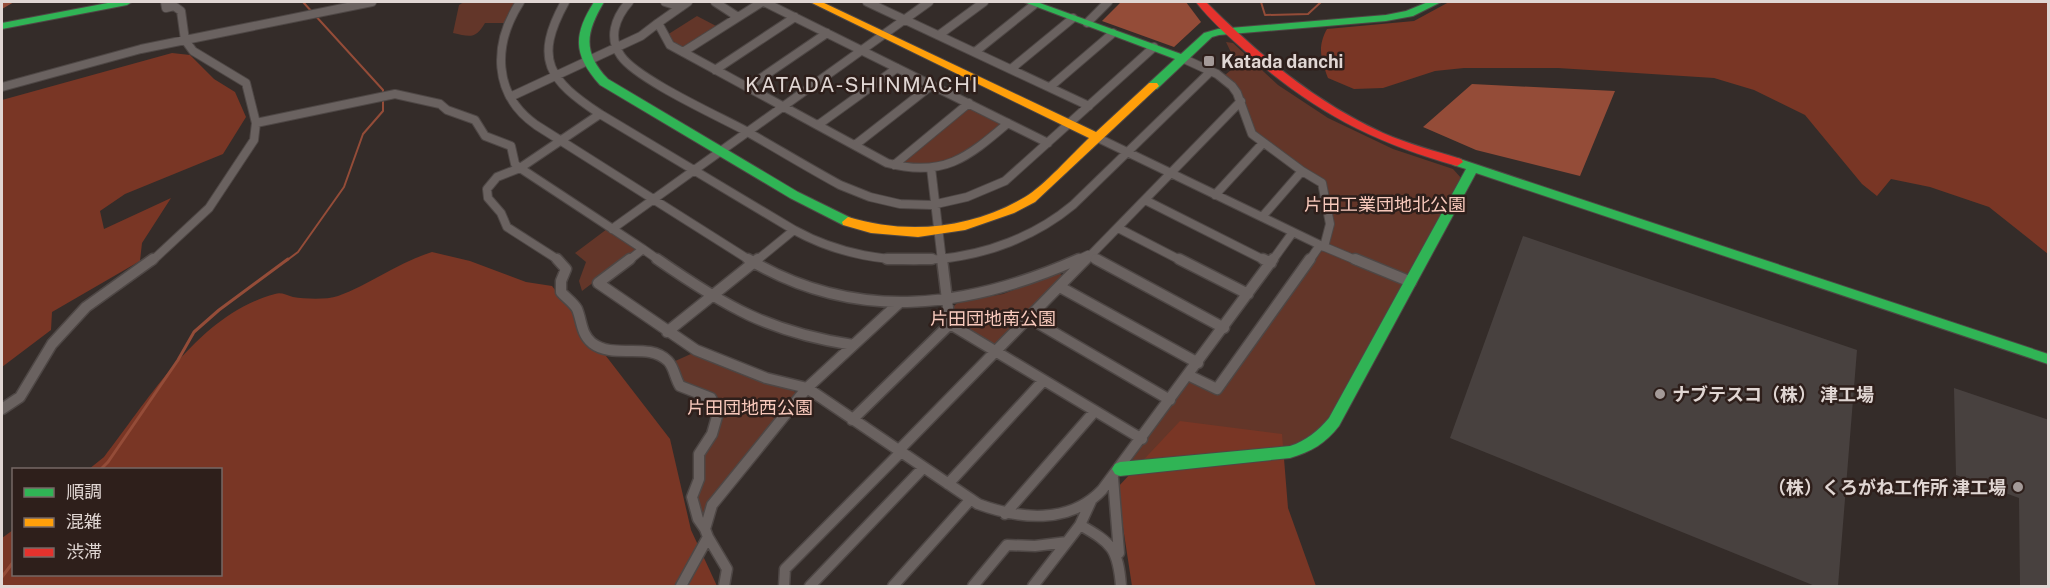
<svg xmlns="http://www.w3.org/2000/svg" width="2050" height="588" viewBox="0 0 2050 588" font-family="'Public Sans','Noto Sans JP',sans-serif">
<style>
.green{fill:#633629}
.forest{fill:#793625}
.water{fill:#944c38}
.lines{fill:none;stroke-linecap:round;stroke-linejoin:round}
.stream-far1{stroke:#944c38;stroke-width:2}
.stream{stroke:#944c38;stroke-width:3}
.river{fill:#944c38;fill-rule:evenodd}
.building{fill:#48413f}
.street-far1-casing{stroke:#4e4745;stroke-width:10}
.street-casing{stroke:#4e4745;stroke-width:13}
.fast-casing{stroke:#4e4745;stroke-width:2}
.slow-casing{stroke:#4e4745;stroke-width:2}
.jam-casing{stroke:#4e4745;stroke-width:2}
.street-far1{stroke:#6a6260;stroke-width:8}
.street{stroke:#6a6260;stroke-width:10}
.fast{fill:#30b455;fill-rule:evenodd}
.slow{fill:#ff9f0a;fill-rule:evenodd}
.jam{fill:#e5322d;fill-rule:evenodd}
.poi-dot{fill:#a49a98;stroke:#2e1f1b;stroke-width:2}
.labels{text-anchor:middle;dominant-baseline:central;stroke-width:5;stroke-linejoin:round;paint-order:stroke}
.poi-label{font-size:18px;font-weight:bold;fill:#e0d6d3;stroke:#2e1f1b;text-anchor:start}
.park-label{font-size:18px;fill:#f8c9bc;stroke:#2e1f1b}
.quarter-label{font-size:21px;letter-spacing:1.5px;fill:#e0d6d3;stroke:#2e1f1b}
</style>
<rect width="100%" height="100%" fill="#342c29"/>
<path class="green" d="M464,2H517L504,23H485C476,39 470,37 453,33L459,5Z
M697,16L718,27L686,47C677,48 671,43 667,35Z
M1226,42L1233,43L1278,85L1328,118L1393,149L1453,169L1462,179L1327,422L1313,436L1292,446L1129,464L1187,383L1195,382L1217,393L1318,251L1323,250C1339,229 1330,207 1325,183L1260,137C1242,117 1250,93 1225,75L1237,65Z
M973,108L999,121L1001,125C965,155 954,164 907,165L904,161L967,109Z
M607,229L636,250L582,291L579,281L586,262L575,253Z
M1058,273L1064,276L999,343L991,344L955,322L953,307L958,302L1003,294Z
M693,353C724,368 758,384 793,389L796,394L706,505L709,509L706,520L702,519C689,481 706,446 722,412L681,383L673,362Z"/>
<path class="forest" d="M1449,2H2048V254L1989,207L1930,187L1891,179L1877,196L1862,184L1805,115L1754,90L1714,78L1558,68H1464L1435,71L1383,88L1354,89L1328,78C1321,59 1317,47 1327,29L1414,21Z
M172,53L190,55L214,79L235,92L246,117L223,154L125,194L100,211L104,229L171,198L142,243L140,261L52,312L51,330L2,367V100Z
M432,252L470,261L526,282L552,286L670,439L691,530L717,586H2V538L13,530L14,574H220V470L89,469L104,457C151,397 198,315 275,294C281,292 286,295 293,297C305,299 326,300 338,296C371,284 399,262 432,252Z
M1180,421L1282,434L1288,508L1316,586H1132L1117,488Z"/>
<path class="water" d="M1121,2H1186L1201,22L1174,47L1102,21Z
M1472,84L1615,91L1580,176L1476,150L1423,127Z"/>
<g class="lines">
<path class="stream-far1" d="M1261,2L1265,15L1308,14L1321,2
M286,261L298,252L344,187L363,134L383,111V90L303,2"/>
<path class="stream" d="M100,470L108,462L178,360L194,332L219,310L288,259
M2,577L14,561"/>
<path class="river" d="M2,2H14L2,9Z"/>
</g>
<path class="building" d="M1523,236L1857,350L1838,586H1815L1450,438Z
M1954,388L2049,420V586H2020L2019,498L1956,475Z"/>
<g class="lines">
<defs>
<path id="street-far1" d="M520,2C493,44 492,94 536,125L751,261
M565,2C533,60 549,80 600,114
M629,2C615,18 608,38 621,56C637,79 716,115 744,130C776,148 807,167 840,185L870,197L900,204L932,205L967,197L1005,181L1154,47
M665,2L681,7
M688,2L658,23L670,45L887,163C943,178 967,158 1008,123
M715,2L738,17
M764,2L1048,143
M867,2L1089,106
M1087,23L1108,2
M939,35L984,2
M683,52L762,2
M975,52L1035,4
M1182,58L1217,74L1232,86L1237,93L1252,134L1302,171L1262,217
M1011,69L1073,18
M715,70L795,17
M2,87L141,49L372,2
M748,87L827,33
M1050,87L1113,33
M510,97L641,36L658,23
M256,123L395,94L440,104L447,110L475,120L485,136L511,146L515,164L520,168L643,249L628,261
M818,125L897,68
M1098,138L1293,232L1272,261
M855,145L932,85
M894,165L969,103
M931,168L942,261
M1302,171L1322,183L1330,224L1324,247
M1215,195L1263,143
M1145,200L1266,261
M1118,228L1182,261
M612,229L929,2
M1293,232L1320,245L1309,261
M1320,245L1358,261
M643,249L660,261
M1088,255L1098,261
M152,261L209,208L254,140L256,123L246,83L193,51L185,40L181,11L174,6L166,8L165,2
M560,261L507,227L501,213L488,198L487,189L497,177L520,168L600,114L794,230
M756,261L794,230C881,278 997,268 1073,205L1211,71
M1075,261L1088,255
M1085,261L1241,101"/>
<path id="street" d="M557,259L566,269L561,281V292C566,298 573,302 577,309C582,321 581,334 592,343C614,360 648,341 668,361C674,367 675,378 680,386L711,398L718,413L712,434L699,454V479L692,497L698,519L705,529
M630,259L598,283L696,350L766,378L807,388L978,504C1019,519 1069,525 1102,490L1273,259
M657,259C726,307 769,332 853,345
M748,259C857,324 968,308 1079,259
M887,259H932
M942,259L950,324L1142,439
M1096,259L1224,328
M1179,259L1248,294
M1263,259L1271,263
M1355,259L1411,282
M1060,287L1198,363
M1029,318L1170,400
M667,332L758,259
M1188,375L1217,389L1310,259
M2,409L20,397L52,344L86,307L153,259
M852,420L950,324
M898,451L1086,259
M1113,478L1119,553
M948,484L1043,381
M1005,514L1094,412
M1080,525C1112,543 1118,549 1121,586
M708,537L727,569L724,586
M681,586L708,537L705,529L712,505L807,388L899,303
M784,586L785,569L900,453
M810,586L923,468
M893,586L971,499
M973,586L1007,545L1035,546L1067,542L1080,525L1091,501
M1033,586L1067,542"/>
<path id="fast" d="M113,2H132L127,5L2,29V23Z
M594,2H604C586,32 582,52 608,79L798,192L853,219L854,222L853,225H843L790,198L600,85C573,55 573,35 594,2Z
M1024,2H1037L1181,54L1204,33L1218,29L1386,15L1406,11L1428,2H1441L1413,16L1386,21L1219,35L1212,37L1157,89H1149V83L1175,59Z
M1457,158L2048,354V364L1476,173L1339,426C1326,443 1311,452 1290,458L1120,476L1115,474L1112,469L1115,464L1120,462L1290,446C1306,441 1318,431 1329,418L1466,169L1453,165L1451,162L1453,159Z"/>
<path id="slow" d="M810,2H822L1096,132L1149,83H1157L1159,86L1035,202L1014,213L965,230L918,237L871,233L843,225L842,222L848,217C907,235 971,229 1025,197C1044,186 1072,154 1089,138Z"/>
<path id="jam" d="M1196,2H1206C1258,54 1315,102 1383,133C1408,144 1435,151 1461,159L1463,162L1457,166C1372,142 1311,110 1245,51C1228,36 1210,20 1196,2Z"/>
</defs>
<use href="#street-far1" class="street-far1-casing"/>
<use href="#street" class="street-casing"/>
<use href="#fast" class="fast-casing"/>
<use href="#slow" class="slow-casing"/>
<use href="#jam" class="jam-casing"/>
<use href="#street-far1" class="street-far1"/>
<use href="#street" class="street"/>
<use href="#fast" class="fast"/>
<use href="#slow" class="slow"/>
<use href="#jam" class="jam"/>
</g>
<g class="poi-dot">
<rect x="1203" y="55" width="12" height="12" rx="3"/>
<circle cx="1660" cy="394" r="6"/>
<circle cx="2018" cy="487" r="6"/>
</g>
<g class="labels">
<g class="poi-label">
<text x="1221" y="61">Katada danchi</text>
<text x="1672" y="394">ナブテスコ（株） 津工場</text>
<text x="2006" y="487" text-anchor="end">（株）くろがね工作所 津工場</text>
</g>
<g class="park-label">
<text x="1385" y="204">片田工業団地北公園</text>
<text x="993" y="318">片田団地南公園</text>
<text x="750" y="407">片田団地西公園</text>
</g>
<g class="quarter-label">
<text x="862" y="84">KATADA-SHINMACHI</text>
</g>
</g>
<rect width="2050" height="588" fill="none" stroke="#e0d6d3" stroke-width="6"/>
<rect x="12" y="468" width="210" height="108" fill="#2e1f1b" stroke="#756865" stroke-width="1.5"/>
<rect x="24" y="488" width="30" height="9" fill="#30b455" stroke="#756865" stroke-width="1.5"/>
<text x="66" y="498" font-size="18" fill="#e0d6d3">順調</text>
<rect x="24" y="518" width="30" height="9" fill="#ff9f0a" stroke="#756865" stroke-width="1.5"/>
<text x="66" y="528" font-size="18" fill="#e0d6d3">混雑</text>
<rect x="24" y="548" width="30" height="9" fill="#e5322d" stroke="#756865" stroke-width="1.5"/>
<text x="66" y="558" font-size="18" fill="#e0d6d3">渋滞</text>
</svg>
